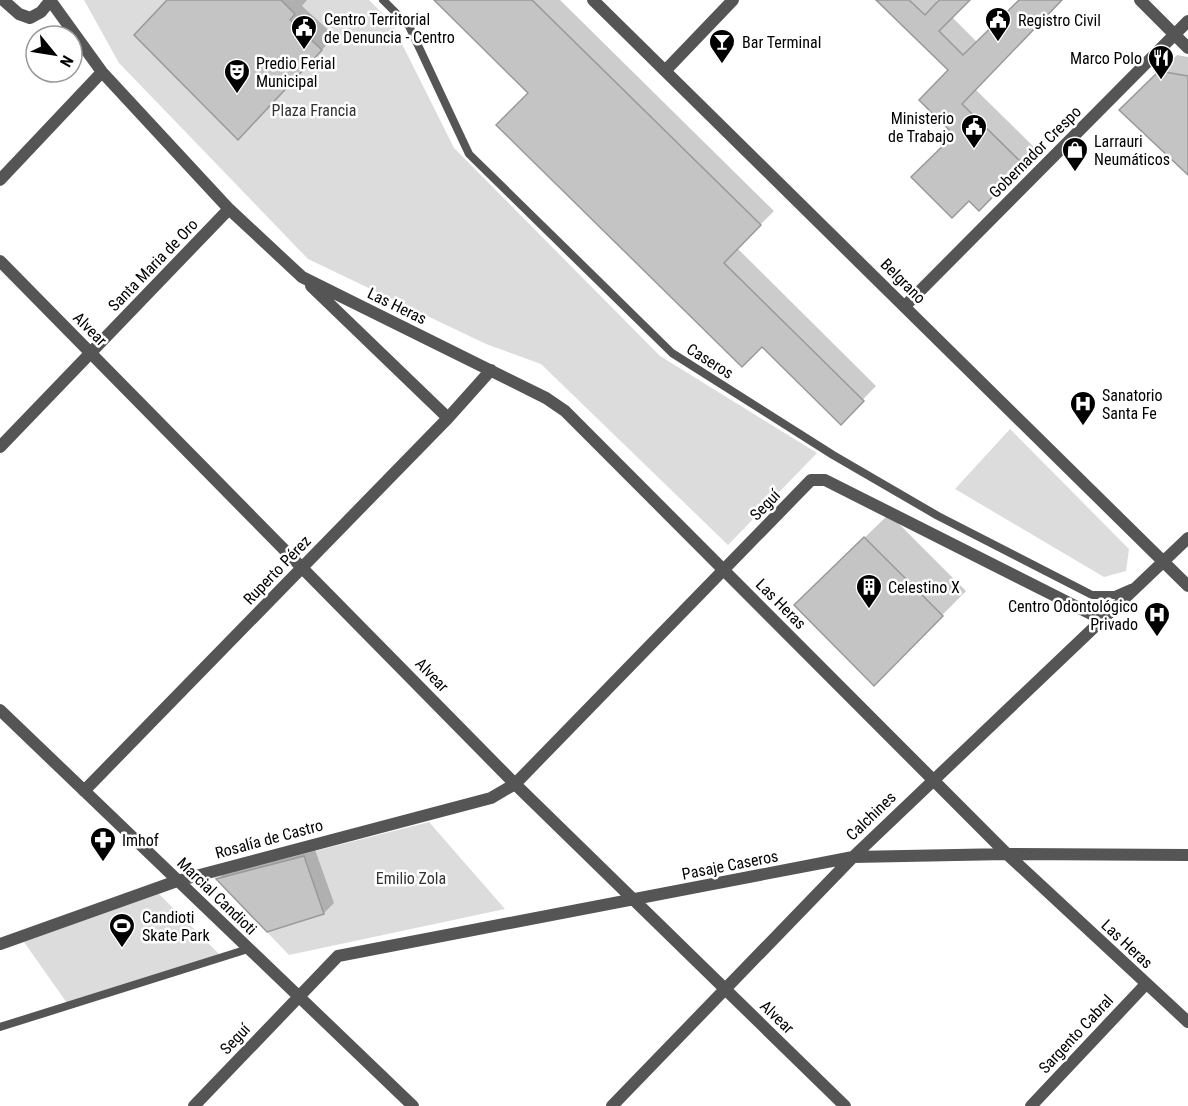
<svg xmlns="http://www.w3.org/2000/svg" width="1188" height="1106" viewBox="0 0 1188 1106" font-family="'Roboto Condensed',sans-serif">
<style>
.green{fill:#dcdcdc}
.shadow{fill:#0003}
.building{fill:#c4c4c4;stroke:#999;stroke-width:1.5}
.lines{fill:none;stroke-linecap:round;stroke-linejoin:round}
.service{stroke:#555;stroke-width:8}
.minor{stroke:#555;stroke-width:12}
.labels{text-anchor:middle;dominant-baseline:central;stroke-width:5;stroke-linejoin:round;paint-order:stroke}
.poi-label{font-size:16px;fill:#000;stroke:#fff;text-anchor:start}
.park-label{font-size:16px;fill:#333;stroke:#fff}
.street-label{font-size:16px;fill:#000;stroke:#fff}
</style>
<rect width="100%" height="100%" fill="#fff"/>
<path class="green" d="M84,0H369L391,22L454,148L660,356L817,453L728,545L541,364L486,344L308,259L119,63Z
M1010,429L1129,549L1126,571L1104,577L955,489Z
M429,822L505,909L289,955L214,877Z
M159,894L221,956L67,1003L24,942Z"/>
<path class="shadow" d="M169,0H307L302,6L335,36L251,125Z
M436,0H560L774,211L737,248L876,386L841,422L762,345L530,93Z
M878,0H936L939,2L941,0H968L951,16L978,43L1021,0H1061L975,89L1037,150L979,209L956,135L950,70Z
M1177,55L1188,57V173L1121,110Z
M889,514L966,591L874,684L820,581Z
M314,847L334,903L324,913L268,930L218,879L228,869Z"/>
<path class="building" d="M167,0H281L295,14L290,20L322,50L238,140L134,35Z
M434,0H532L761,225L724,263L864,401L841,425L762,347L742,367L496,125L528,93Z
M876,0H909L925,15L939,0H970L939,31L963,55L1019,0H1062L962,104L1024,165L979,211L969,201L952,218L911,177L954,135L919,100L948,70Z
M1159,71L1188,76V175L1119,110Z
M864,537L943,616L874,686L794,605Z
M304,856L324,914L267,932L216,879Z"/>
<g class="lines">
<path class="service" d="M383,0L409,26L469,154L672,353L833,455L938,516L1092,595H1115L1131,588
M0,1027L248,949"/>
<path class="minor" d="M3,0L19,14L30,18L41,12L50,1
M50,0L102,72L229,209L302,277L546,398L565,411L1007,854L1188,1022
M593,0L1188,586
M1140,0L1188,48
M665,71L733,0
M0,180L102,72
M0,261L515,784L845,1106
M311,286L448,418
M905,306L1188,21
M0,447L229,209
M0,710L413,1106
M84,791L448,418L491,370
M0,944L177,881L491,798L515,784L811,480H825L1103,620
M194,1106L338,956L853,857L1007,854L1188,855
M612,1106L853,857L1188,538
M1031,1106L1146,984"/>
</g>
<defs>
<symbol id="civic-pin" viewBox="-11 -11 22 30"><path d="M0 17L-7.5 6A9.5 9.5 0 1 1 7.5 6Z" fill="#000" stroke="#fff"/><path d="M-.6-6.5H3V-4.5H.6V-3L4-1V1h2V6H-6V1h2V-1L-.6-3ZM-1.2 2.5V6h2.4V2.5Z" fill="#fff"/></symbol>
<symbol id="bar-pin" viewBox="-11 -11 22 30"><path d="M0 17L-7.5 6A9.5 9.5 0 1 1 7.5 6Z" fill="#000" stroke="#fff"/><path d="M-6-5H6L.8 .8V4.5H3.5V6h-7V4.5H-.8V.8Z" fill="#fff"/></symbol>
<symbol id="restaurant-pin" viewBox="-11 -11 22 30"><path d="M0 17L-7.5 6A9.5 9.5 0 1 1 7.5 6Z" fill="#000" stroke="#fff"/><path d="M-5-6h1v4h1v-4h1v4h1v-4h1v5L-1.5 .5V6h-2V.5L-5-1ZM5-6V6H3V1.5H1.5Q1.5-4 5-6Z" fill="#fff"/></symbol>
<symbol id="theatre-pin" viewBox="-11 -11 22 30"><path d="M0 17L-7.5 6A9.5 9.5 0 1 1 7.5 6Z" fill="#000" stroke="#fff"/><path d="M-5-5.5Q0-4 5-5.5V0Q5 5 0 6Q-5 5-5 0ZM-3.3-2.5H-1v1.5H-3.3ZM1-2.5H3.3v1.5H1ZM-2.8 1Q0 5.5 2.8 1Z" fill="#fff"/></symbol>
<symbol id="shop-pin" viewBox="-11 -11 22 30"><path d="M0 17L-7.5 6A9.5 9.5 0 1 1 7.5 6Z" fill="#000" stroke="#fff"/><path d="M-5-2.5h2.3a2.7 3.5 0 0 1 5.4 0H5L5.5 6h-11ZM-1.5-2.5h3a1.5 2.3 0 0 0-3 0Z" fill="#fff"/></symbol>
<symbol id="hospital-pin" viewBox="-11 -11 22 30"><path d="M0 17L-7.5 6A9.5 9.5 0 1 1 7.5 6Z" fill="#000" stroke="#fff"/><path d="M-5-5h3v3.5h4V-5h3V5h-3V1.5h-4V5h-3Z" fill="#fff"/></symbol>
<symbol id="building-pin" viewBox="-11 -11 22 30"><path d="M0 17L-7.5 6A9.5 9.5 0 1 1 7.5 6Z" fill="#000" stroke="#fff"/><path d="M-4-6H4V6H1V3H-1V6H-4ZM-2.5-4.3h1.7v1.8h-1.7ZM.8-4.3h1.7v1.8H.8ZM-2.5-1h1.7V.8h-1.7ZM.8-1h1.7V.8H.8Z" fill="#fff"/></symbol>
<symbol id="pharmacy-pin" viewBox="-11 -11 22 30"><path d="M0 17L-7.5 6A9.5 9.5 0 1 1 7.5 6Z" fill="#000" stroke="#fff"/><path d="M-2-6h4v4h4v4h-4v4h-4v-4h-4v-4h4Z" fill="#fff"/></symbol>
<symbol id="stadium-pin" viewBox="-11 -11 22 30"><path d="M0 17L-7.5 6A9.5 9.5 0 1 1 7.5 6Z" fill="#000" stroke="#fff"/><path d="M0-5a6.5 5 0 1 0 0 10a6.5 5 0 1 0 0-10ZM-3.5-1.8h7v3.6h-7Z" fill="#fff"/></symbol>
</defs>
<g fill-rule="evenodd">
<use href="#civic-pin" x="983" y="5" width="30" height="40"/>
<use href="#civic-pin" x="289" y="13" width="30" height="40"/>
<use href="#bar-pin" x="707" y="27" width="30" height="40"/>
<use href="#restaurant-pin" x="1146" y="43" width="30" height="40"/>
<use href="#theatre-pin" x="222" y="57" width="30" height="40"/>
<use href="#civic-pin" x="959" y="112" width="30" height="40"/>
<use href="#shop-pin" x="1060" y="135" width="30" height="40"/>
<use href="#hospital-pin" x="1068" y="389" width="30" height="40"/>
<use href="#building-pin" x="854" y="572" width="30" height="40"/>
<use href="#hospital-pin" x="1142" y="600" width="30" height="40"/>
<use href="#pharmacy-pin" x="88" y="825" width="30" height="40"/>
<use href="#stadium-pin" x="107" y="911" width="30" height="40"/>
</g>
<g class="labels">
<g class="poi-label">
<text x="324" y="19">Centro Territorial<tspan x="324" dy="18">de Denuncia - Centro</tspan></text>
<text x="1018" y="20">Registro Civil</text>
<text x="742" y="42">Bar Terminal</text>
<text x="1142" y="58" text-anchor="end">Marco Polo</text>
<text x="256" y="63">Predio Ferial<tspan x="256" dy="18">Municipal</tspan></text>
<text x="954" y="118" text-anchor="end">Ministerio<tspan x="954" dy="18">de Trabajo</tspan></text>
<text x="1094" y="141">Larrauri<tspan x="1094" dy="18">Neumáticos</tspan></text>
<text x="1102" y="395">Sanatorio<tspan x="1102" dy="18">Santa Fe</tspan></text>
<text x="888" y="587">Celestino X</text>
<text x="1138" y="606" text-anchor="end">Centro Odontológico<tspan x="1138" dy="18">Privado</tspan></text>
<text x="122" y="840">Imhof</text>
<text x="142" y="917">Candioti<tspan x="142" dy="18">Skate Park</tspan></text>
</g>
<g class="park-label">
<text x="314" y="110">Plaza Francia</text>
<text x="411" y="878">Emilio Zola</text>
</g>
<g class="street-label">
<text transform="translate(1035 152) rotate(-45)">Gobernador Crespo</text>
<text transform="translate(153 265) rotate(-46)">Santa Maria de Oro</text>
<text transform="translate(903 281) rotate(45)">Belgrano</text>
<text transform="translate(397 306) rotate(26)">Las Heras</text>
<text transform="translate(90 329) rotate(45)">Alvear</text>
<text transform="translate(710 361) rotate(32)">Caseros</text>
<text transform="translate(765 505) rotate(-46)">Seguí</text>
<text transform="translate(277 570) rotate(-46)">Ruperto Pérez</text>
<text transform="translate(781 604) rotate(45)">Las Heras</text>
<text transform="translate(432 675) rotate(46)">Alvear</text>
<text transform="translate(871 816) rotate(-44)">Calchines</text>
<text transform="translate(269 839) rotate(-15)">Rosalía de Castro</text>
<text transform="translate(730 865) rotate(-11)">Pasaje Caseros</text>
<text transform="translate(217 896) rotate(44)">Marcial Candioti</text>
<text transform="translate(1127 944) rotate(43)">Las Heras</text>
<text transform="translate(777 1017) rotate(44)">Alvear</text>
<text transform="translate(1076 1034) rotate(-47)">Sargento Cabral</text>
<text transform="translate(235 1039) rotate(-47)">Seguí</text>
</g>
</g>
<g transform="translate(54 54) rotate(120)"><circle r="28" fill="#ffffff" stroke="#999999" stroke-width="1.5"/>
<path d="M0-4.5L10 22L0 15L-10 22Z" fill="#000000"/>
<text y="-9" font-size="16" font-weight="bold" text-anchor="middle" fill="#000000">N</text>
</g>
</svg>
